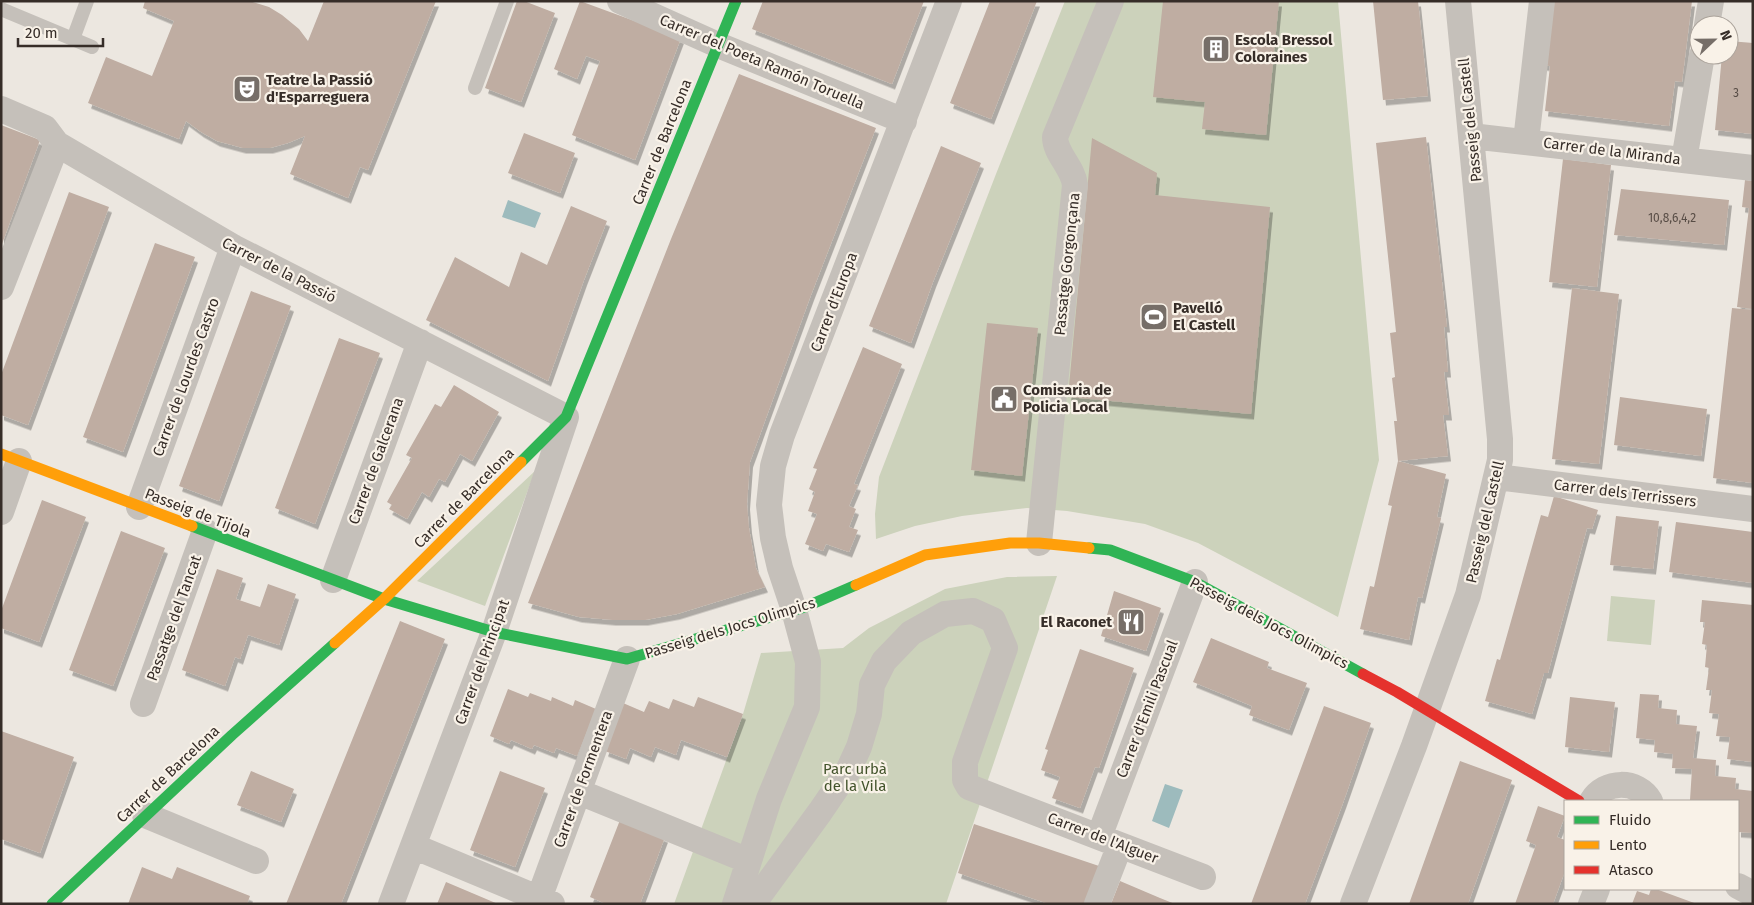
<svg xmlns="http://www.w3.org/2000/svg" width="1754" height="905" viewBox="0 0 1754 905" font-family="'Fira Sans',sans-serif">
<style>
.green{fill:#ccd2bb}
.water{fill:#9dbbbd}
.building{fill:#bfada2;filter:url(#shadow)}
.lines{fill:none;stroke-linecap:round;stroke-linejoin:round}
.lane{stroke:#c5c0ba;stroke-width:14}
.street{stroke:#c5c0ba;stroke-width:26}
.fast{stroke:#30b455;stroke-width:11}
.slow{stroke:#ff9f0a;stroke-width:11}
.jam{stroke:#e5322d;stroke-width:11}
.labels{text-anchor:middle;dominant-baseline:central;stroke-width:4.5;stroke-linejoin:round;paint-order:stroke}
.number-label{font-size:12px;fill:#584d46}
.poi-label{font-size:15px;font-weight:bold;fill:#362d28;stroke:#f9f2e8;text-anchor:start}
.street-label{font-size:15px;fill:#362d28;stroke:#f9f2e8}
.park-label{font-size:15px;fill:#43542c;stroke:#f9f2e8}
</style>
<defs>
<filter id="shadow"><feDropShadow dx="3" dy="5.5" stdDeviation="0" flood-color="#0004"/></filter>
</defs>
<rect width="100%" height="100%" fill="#ece7e0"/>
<path class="green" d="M1065,1H1338L1379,460L1338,617L1198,543L1145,524L1067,511L1027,508L962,516L915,526L876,539L875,514L879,477L996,174Z
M535,471L485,606L417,581Z
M1057,576L946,904H674L743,714L761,653L843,648L869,628L945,589L1007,577Z
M1611,596L1655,600L1651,645L1607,641Z"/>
<path class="water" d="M508,200L541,213L535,228L502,217Z
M1165,784L1183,790L1169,828L1152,821Z"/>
<path class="building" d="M145,1H249L256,3L269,7L282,15L299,29L308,41L324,1H436L368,170L360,167L348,198L290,174L305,136L288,143L270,148H243L217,141L201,132L186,121L179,139L88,103L106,57L152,76L174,21L143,8Z
M517,1H524L555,13L521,102L485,88Z
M580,1L681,38L635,160L572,135L600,61L586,56L577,79L554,69Z
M763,1H924L892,84L752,29Z
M990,1H1037L991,119L950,103Z
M1163,1H1279L1266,135L1202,129L1205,102L1153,97Z
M1373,1H1418L1428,96L1383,100Z
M1550,1H1692L1682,82L1675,81L1669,126L1545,111L1550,66L1543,65Z
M1729,41L1753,43V134L1715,130L1722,55H1729Z
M739,74L876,128L811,295L750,462L747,504L749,528L756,568L765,587L677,614L645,620H613L579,617L528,603L671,239Z
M1,125L40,140L2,244H1Z
M524,133L575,153L560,193L508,173Z
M1426,137L1447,327H1444L1448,372H1444L1449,415H1443L1448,456L1398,461L1446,474L1437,517L1441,518L1422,598L1418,597L1409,640L1360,629L1370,586L1374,587L1392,506L1388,505L1398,461L1394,421H1397L1392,378L1395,377L1390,333L1396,332L1376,143Z
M1092,138L1157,173L1155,195L1270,207L1251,414L1068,397Z
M941,146L981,163L933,282L911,343L869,326Z
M1563,159L1611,165L1597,287L1549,282Z
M1745,180L1753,181V309L1737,307L1749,208L1742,207Z
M1621,189L1729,200L1724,245L1614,235Z
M69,192L109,207L28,425L1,415V375Z
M571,206L607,221L584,280L548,381L426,320L455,257L509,287L521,252L547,265Z
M155,243L195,257L123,452L83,437Z
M1572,288L1619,294L1599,464L1552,459Z
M251,291L291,306L219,501L179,486Z
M1732,308L1753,310V483L1713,478Z
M987,323L1038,328L1022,476L971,470Z
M339,338L380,353L315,524L275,508Z
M863,347L902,364L854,484L858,485L849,506L856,509L849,527L858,530L849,552L826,544L823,551L805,544L817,514L808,511L815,492L809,489L817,469L813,468Z
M454,385L499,412L472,461L460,454L445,482L439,479L429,497L422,492L407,519L389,509L392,505L387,502L412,458L406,455L435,404L441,407Z
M1620,397L1707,409L1701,456L1614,445Z
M1554,496L1598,510L1592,529L1587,528L1548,673H1544L1532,714L1485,701L1497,659L1500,660L1541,515L1548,517Z
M42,500L86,517L39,642L1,628V611Z
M1616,516L1659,521L1653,569L1610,565Z
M1676,522L1753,532V583L1669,572Z
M121,531L165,548L113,686L69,670Z
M217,569L243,578L236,599L260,607L268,584L296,594L279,645L248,635L240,659L235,657L225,686L182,670Z
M1114,591L1161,608L1146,651L1101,636Z
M1702,600L1753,605V762L1727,759L1730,737L1716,736L1719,714L1709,713L1712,690H1706L1709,668L1705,667L1707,645L1702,644L1705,622H1700Z
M400,621L445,639L341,904H286Z
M1211,638L1269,662L1267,668L1307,683L1289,730L1249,715L1252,706L1193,682Z
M1080,649L1134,668L1099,768L1095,767L1080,808L1052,798L1060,777L1041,770L1048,750L1045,749Z
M508,689L528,697L530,693L551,701L552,697L573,706L575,700L596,709L577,756L556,748L554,753L534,745L532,749L511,740L509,744L490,736Z
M1640,694L1659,695L1658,708L1677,710L1676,724L1697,726L1693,758L1716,760L1715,776L1736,778L1735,789L1753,791V833L1738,832V801L1690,800L1692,769L1672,768L1673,754L1654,752L1655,740L1636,738Z
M698,697L743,714L727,757L681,740L676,755L655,747L651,757L630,748L626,759L605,751L623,703L644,712L649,701L669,709L673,699L694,707Z
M1570,697L1615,702L1609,752L1565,747Z
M1324,706L1371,723L1343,803L1305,904H1251Z
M1,731L74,757L40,853L1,839Z
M1460,761L1512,780L1468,904H1409Z
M251,771L294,789L281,822L237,805Z
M500,771L545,788L515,867L470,850Z
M1538,806L1565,816L1557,837L1565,840V871L1553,904H1515L1536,845L1526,841Z
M620,820L665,837L640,904H606L590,897Z
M974,824L1099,866L1087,904H1049L958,873Z
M142,867L172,879L177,867L250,896L247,904H128Z
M1120,881L1160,898L1175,904H1111Z
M446,882L498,904H437Z
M1651,889H1656L1697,904H1632L1637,891L1649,895Z"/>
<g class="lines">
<path class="lane" d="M1,9L92,47
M73,39L87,1
M475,88L507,1"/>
<path class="street" d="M620,1L718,45L904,121
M1707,25L1711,1
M1,109L45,128L57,144L233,247L566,417L494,632L391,904
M1471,136L1753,168
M1526,141L1542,1
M1684,160L1702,55
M1,287L57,144
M1497,477L1753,509
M139,507L233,247
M1,512L19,461
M1039,543L1075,185C1073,167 1055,154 1055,137L1111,1
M333,580L420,342
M143,704L205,531
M579,792L749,861
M1592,801C1605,780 1637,779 1650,801
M145,815L256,861
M1099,837L1195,582
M413,846L552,904
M1738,886L1753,894
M537,904L627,659
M735,904L769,799L807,707L808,662L794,610L780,568L773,538L769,505L773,466L782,435L949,1
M753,904L820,812L848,771L859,747L869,714L872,685L884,661L911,633L945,614L973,611L993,620L1005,648L965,762V780L969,787L1203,877
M1097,904L1120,845
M1353,904L1414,746L1468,595L1500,460V439L1458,1
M1591,904L1597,889"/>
<path class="fast" d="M521,462L566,417L736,1
M192,526L384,599L494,632L627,659L805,607L856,585
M1089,548L1110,550L1195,582L1363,674
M52,904L232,735L335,643"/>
<path class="slow" d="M1,454L192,526
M856,585L925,555L1010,543H1039L1089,548
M335,643L384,599L521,462"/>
<path class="jam" d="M1363,674L1397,692L1579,801"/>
</g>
<defs>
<symbol id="building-square" viewBox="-11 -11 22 22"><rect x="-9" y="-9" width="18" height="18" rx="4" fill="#766e68" stroke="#f9f2e8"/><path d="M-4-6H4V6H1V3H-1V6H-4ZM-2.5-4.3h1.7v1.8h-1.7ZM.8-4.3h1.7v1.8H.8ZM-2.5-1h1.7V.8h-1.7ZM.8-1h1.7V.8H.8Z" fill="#fff"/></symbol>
<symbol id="theatre-square" viewBox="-11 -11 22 22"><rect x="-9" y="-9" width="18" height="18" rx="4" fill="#766e68" stroke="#f9f2e8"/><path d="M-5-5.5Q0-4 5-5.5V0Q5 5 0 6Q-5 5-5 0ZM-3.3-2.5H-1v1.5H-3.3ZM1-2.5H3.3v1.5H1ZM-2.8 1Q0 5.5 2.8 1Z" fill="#fff"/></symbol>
<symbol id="stadium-square" viewBox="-11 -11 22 22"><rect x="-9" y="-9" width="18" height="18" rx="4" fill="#766e68" stroke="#f9f2e8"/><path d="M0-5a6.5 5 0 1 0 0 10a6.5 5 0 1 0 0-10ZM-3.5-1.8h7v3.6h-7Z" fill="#fff"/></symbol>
<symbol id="civic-square" viewBox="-11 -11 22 22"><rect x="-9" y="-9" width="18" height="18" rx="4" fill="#766e68" stroke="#f9f2e8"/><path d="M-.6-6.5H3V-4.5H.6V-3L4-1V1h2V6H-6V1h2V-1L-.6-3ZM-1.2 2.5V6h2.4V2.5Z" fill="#fff"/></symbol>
<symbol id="restaurant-square" viewBox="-11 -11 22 22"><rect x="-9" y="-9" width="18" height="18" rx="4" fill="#766e68" stroke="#f9f2e8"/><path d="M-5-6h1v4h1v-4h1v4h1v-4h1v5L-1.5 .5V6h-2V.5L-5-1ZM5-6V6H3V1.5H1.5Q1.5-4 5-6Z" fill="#fff"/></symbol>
</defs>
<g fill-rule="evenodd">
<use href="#building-square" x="1200" y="33" width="32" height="32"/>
<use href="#theatre-square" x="231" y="73" width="32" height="32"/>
<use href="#stadium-square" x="1138" y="301" width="32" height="32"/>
<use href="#civic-square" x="988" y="383" width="32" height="32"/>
<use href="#restaurant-square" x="1115" y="606" width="32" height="32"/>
</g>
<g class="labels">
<g class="number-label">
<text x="1736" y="93">3</text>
<text x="1672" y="218">10,8,6,4,2</text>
</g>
<g class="poi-label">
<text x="1235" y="40">Escola Bressol<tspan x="1235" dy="17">Coloraines</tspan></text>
<text x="266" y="80">Teatre la Passió<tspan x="266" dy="17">d'Esparreguera</tspan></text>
<text x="1173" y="308">Pavelló<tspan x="1173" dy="17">El Castell</tspan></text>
<text x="1023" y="390">Comisaria de<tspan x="1023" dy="17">Policia Local</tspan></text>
<text x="1112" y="622" text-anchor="end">El Raconet</text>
</g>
<g class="street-label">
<text transform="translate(762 62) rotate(23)">Carrer del Poeta Ramón Toruella</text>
<text transform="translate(1470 120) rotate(-96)">Passeig del Castell</text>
<text transform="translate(662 142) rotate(-68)">Carrer de Barcelona</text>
<text transform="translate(1612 151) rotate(7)">Carrer de la Miranda</text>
<text transform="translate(1067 264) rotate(-84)">Passatge Gorgonçana</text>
<text transform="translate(279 270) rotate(27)">Carrer de la Passió</text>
<text transform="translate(834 302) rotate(-69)">Carrer d'Europa</text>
<text transform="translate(186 377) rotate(-70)">Carrer de Lourdes Castro</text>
<text transform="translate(376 461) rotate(-70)">Carrer de Galcerana</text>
<text transform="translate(1625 493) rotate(7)">Carrer dels Terrissers</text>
<text transform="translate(464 498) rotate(-45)">Carrer de Barcelona</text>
<text transform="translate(198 513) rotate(21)">Passeig de Tijola</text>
<text transform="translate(1485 522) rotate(-77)">Passeig del Castell</text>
<text transform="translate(174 618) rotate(-70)">Passatge del Tancat</text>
<text transform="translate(1269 623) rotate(28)">Passeig dels Jocs Olimpics</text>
<text transform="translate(730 628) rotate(-17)">Passeig dels Jocs Olimpics</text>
<text transform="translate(482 662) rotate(-70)">Carrer del Principat</text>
<text transform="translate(1147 709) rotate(-69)">Carrer d'Emili Pascual</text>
<text transform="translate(168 774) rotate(-43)">Carrer de Barcelona</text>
<text transform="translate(583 779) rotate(-70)">Carrer de Formentera</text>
<text transform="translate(1103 838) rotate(21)">Carrer de l'Alguer</text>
</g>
<g class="park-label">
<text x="855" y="769">Parc urbà<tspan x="855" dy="17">de la Vila</tspan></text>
</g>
</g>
<rect width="1754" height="905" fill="none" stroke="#362d28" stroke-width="5"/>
<rect x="1564" y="800" width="175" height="90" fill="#f9f2e8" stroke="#aba39b"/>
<rect x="1574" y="816" width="25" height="8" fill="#30b455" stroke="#aba39b"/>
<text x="1609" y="825" font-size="15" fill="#362d28">Fluido</text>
<rect x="1574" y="841" width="25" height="8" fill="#ff9f0a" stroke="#aba39b"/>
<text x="1609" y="850" font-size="15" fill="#362d28">Lento</text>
<rect x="1574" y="866" width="25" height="8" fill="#e5322d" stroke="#aba39b"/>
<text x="1609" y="875" font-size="15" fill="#362d28">Atasco</text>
<g transform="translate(1714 40) rotate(68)"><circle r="24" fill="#f9f2e8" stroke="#aba39b"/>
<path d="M0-4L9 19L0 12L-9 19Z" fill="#766e68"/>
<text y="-8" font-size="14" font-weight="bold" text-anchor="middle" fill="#362d28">N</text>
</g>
<path d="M18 38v8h85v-8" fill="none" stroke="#362d28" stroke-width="2.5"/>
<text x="25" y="38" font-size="15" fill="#362d28" stroke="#f9f2e8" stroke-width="4" paint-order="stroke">20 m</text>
</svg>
